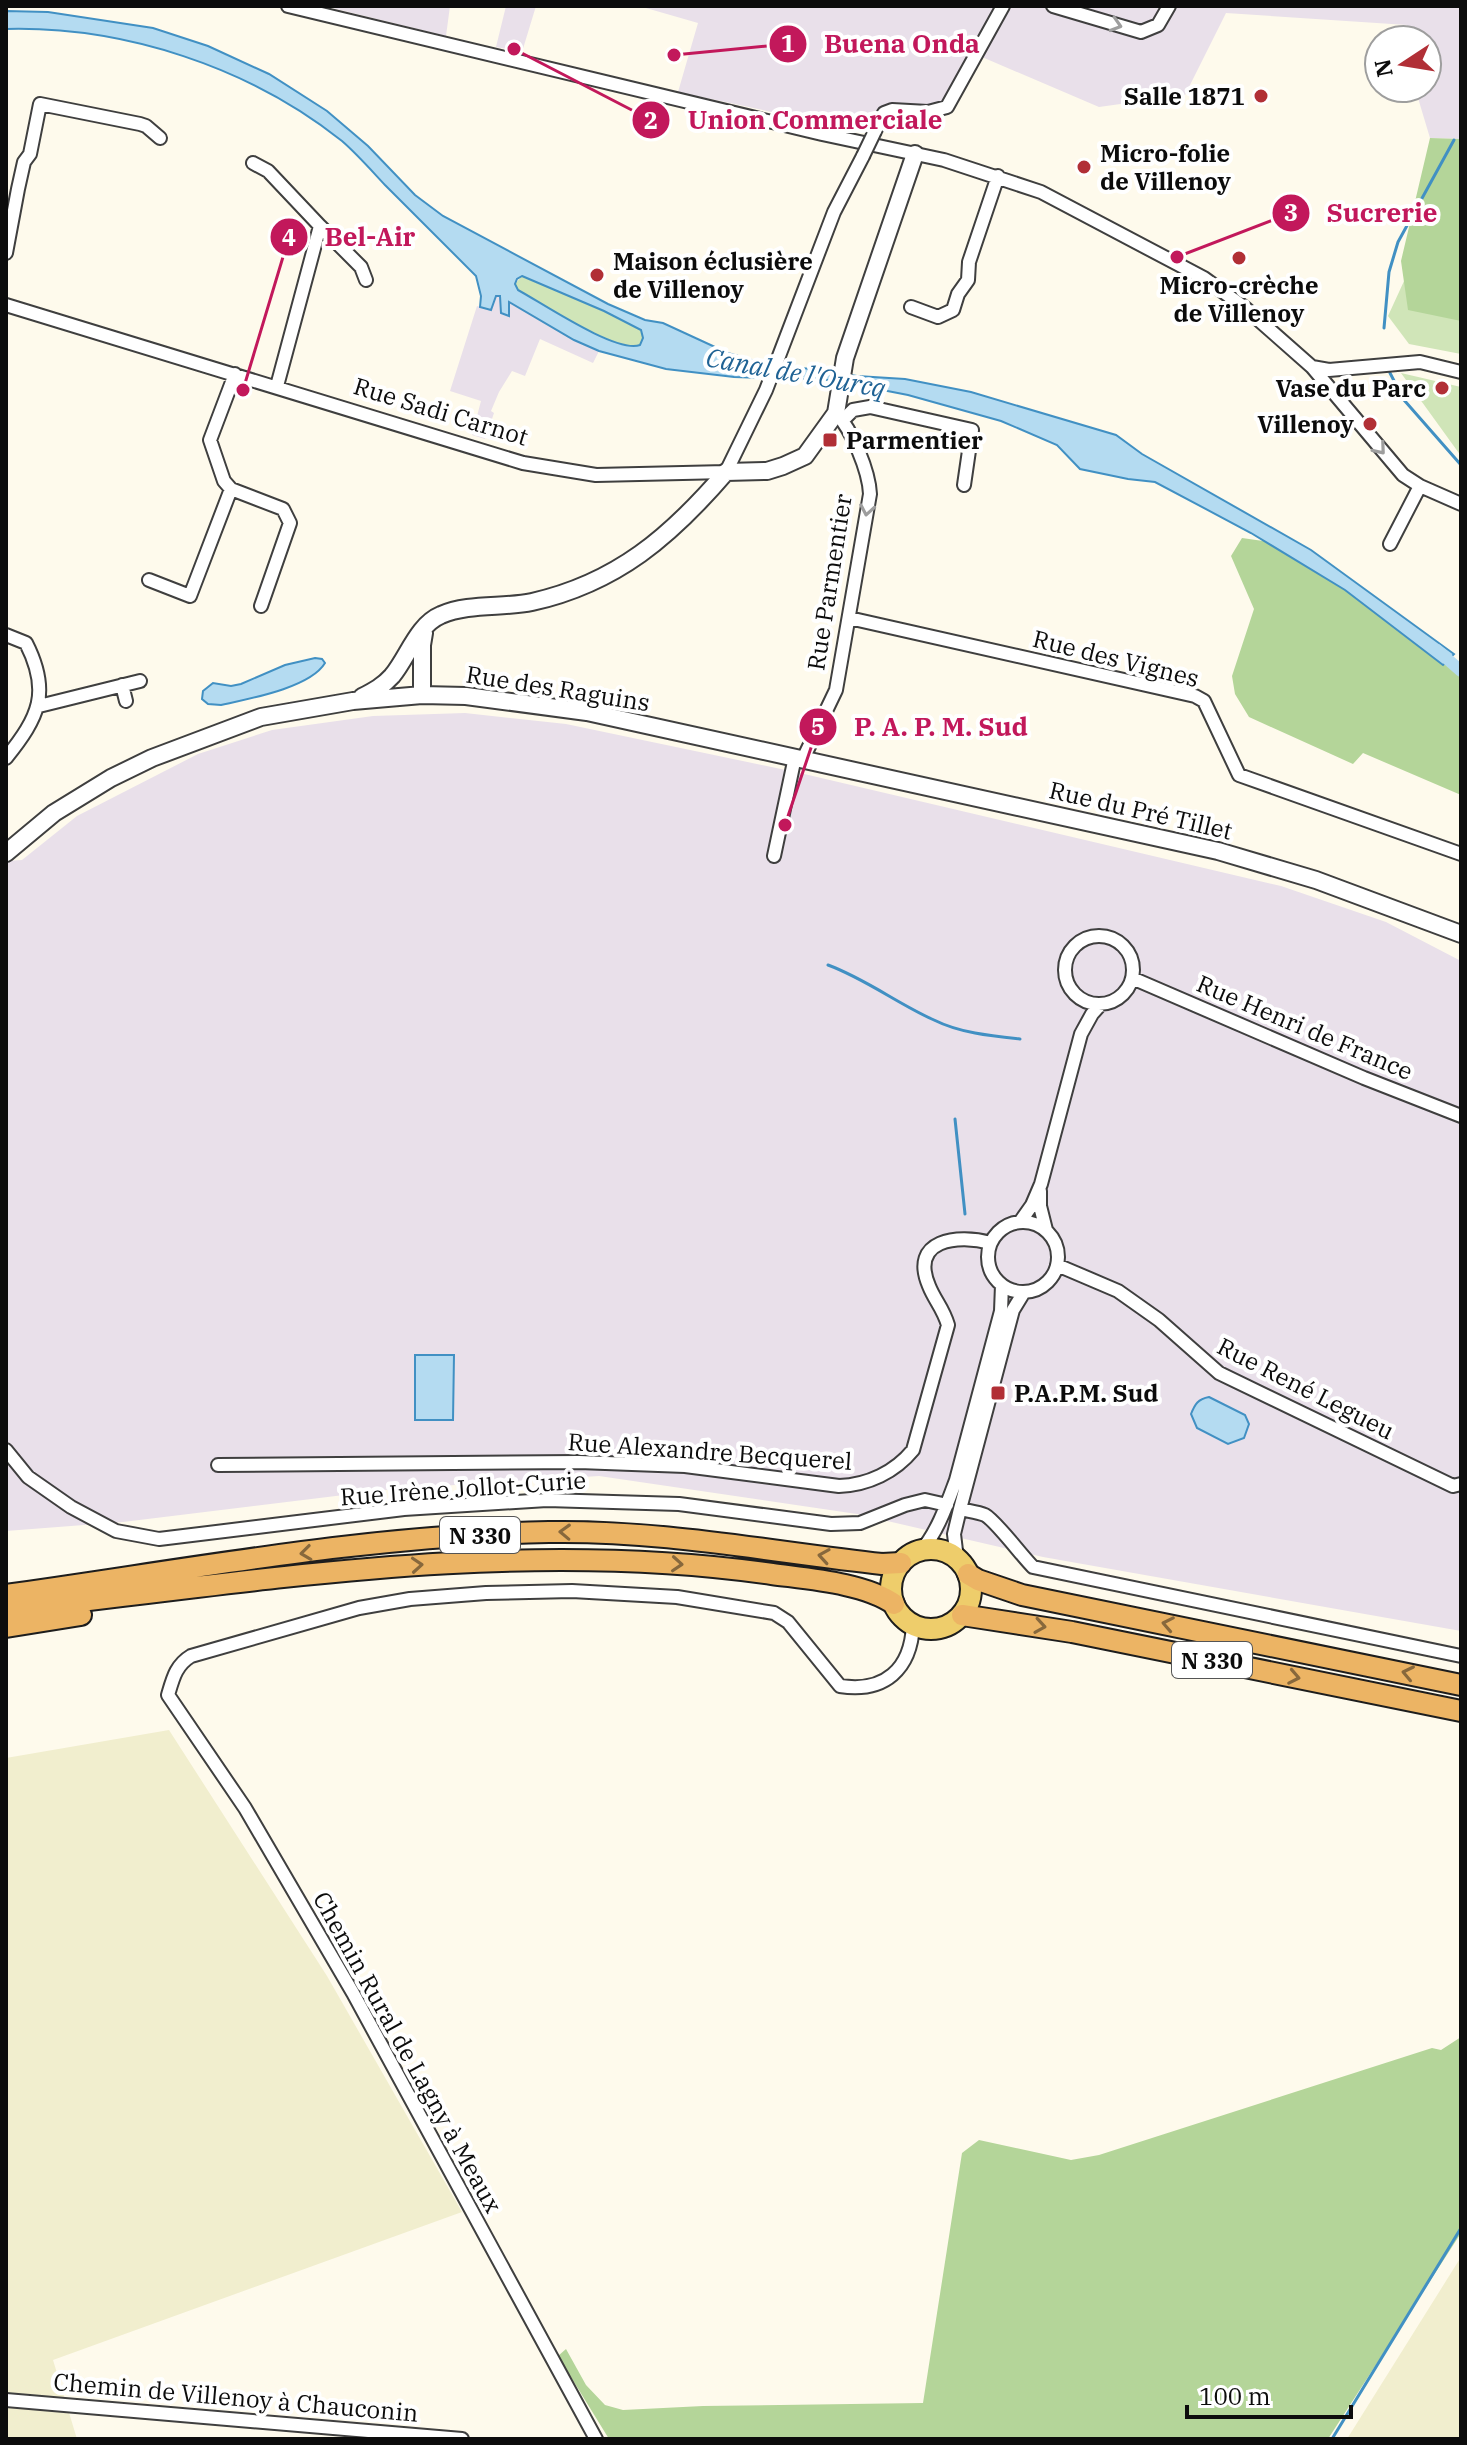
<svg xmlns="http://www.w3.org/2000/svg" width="1467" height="2445" viewBox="0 0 1467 2445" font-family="'IBM Plex Serif',serif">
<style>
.industrial{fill:#e9e0ea}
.farmland{fill:#f1eece}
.green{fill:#d0e5b8}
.forest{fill:#b4d599}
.water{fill:#b4dbf1;stroke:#4190c3;stroke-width:2;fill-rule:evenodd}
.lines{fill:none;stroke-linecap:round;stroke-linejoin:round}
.stream{stroke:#4190c3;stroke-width:3}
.canal{stroke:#b4dbf1;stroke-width:12}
.minor-casing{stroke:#3f3f3f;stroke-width:16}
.tertiary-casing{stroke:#3f3f3f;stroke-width:20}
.primary-casing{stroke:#1d1d1d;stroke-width:24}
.trunk-casing{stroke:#1d1d1d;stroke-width:24}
.minor{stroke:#fff;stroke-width:12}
.tertiary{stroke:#fff;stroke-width:16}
.primary{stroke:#eecd6b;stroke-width:20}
.trunk{stroke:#ecb464;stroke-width:20}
.minor-bridge-casing{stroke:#3f3f3f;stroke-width:16;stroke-linecap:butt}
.minor-bridge{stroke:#fff;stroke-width:12}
.oneway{stroke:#9e9e9e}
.oneway2{stroke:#87683c}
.poi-dot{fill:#b12f36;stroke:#fff;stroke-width:3}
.labels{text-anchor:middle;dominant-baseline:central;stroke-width:8;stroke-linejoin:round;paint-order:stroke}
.shield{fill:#fff;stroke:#555;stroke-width:2}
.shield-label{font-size:22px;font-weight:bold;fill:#0c0c0c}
.poi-label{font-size:24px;font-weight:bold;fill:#0c0c0c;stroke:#fff;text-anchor:start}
.street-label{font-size:24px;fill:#0c0c0c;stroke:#fff}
.water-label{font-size:26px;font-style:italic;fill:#1f6294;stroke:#fff}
.leader{fill:none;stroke:#c2185b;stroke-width:3}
.callout-dot{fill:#c2185b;stroke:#fff;stroke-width:3}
.mark-label{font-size:24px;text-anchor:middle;font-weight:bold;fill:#fff}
.callout-label{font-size:26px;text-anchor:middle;font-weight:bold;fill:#c2185b;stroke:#fff;stroke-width:8;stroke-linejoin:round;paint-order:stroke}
</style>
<rect width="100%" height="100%" fill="#fefaec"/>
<path class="industrial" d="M324,6H450L446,36Z
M506,6H536L522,52L496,47Z
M639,6H1461V139L1430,138L1415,88H1427V40H1402L1407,25L1226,13L1185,95L1099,107L982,57L944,117L842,127L678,92L698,23Z
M496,295L501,296V314L509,302L574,340L599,351L593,363L540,339L525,376L512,371L499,392L491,411L494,413L485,439L472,435L481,401L450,391L477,306L491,310Z
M465,713L566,724L800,773L1281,886L1386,922L1461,961V1631L1043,1557L857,1514L599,1476L393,1489L123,1522L6,1531V861L22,860L77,816L198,754L272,730L373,716Z"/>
<path class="farmland" d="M169,1730L327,1976L462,2212L53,2360L77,2439H6V1758Z
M1461,2257V2439H1347Z"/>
<path class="green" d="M1461,249V354L1409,344L1388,316L1410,268Z
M522,276L604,310L641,330L643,339L640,345C616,353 542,303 518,290L515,284Z
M1401,373L1461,387V456Z"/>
<path class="forest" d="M1430,138L1461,139V321L1408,310L1401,261Z
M1242,538L1278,543L1406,631L1461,674V795L1363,753L1353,764L1249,717L1235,694L1232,676L1254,609L1231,556Z
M1461,2037V2233L1328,2439H609L558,2356L566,2349L586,2385L605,2405L623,2410L703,2406L923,2403L962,2153L979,2140L1071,2160L1099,2155L1432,2048L1441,2050Z"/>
<path class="water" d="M6,11L48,12L153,28L208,46L269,74L327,111L368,146L415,195L443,216L608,304L645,320L663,323L728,353L755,361L857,376L905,379L971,392L1116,435L1142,454L1311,550L1454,654L1443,665L1345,590L1251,533L1155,482L1128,479L1080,469L1057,445L1001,421L908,395L831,380L734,377L666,369L599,351L574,340L509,302V316L501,313L500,296H496L491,310L480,307L481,296L476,276C445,245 415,215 385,185C371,170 357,154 342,141C249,67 124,26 6,29ZM522,276L604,311L641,330L643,338L640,345C617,354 542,303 518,290L515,284L517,279Z
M315,658L322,659L325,663C310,688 248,699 221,705L208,704L202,699L203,691L213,683L231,686L241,684L285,665Z
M415,1355H454L453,1420H415Z
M1209,1397L1245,1415L1249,1424L1244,1438L1228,1444L1197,1428L1191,1414C1195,1404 1198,1399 1209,1397Z"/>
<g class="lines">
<path class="stream" d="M1384,328L1389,272L1398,242L1454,140
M1390,373L1404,400L1461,465
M828,965C866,979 898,1004 934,1020C960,1033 991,1036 1020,1039
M955,1119L965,1214
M1332,2439L1461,2228"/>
<path class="canal" d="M1437,650L1461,671"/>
<defs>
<path id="minor" d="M288,6L822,134L944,160L1041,192L1204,278L1244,307L1312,367L1403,475L1420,486L1461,504
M1053,6L1141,32L1158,25L1169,6
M875,131L884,113L892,110L928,112L947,107L1003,6
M253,163L268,171L320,226L277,386
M320,226L361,267L366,280
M6,253L18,189L24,162L30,154L40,104L140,124L146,126L160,138
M6,305L523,463L596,475L726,472L766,390L834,212L863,156
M911,307L938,317L953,310L958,294L968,280L969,262L998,176
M1312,367L1329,370L1420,362L1461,372
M235,374L210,440L224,481L231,489L283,509L290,523L261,606
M843,420L853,410L870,407L972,430L964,485
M1390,544L1420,486
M149,580L190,596L231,489
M849,618L1195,696L1204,701L1239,775L1461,854
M6,635L26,643C51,692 39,717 6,758
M122,685L126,701
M39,706L140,681
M803,759L836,690L870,494C869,471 852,430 836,413
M774,856L795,757
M1065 970a34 34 0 1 1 68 0a34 34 0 1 1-68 0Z
M1132,978L1364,1078L1461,1116
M1040,1191V1206L1046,1230
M1020,1222L1032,1205L1041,1184L1081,1034L1092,1014L1101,1004
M988 1257a35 35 0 1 1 70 0a35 35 0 1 1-70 0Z
M1057,1265L1118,1291L1159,1320L1219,1373L1453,1486L1461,1484
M6,1450L28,1477L71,1507L116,1531L159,1539L404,1509L547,1500L679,1504L831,1524L860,1523L905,1505L925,1500L947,1505
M218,1465L579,1462L685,1466L839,1486C868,1485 895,1472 913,1450L948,1325C943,1308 935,1301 929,1286C909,1239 958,1234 991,1243
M960,1509C968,1511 978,1512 985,1515C996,1521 1021,1555 1033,1567L1461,1656
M921,1551C938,1531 947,1504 956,1480L1001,1311L1002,1285
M957,1559L954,1534L960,1509L1013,1310L1024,1292
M6,2400L462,2439
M596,2439L353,1993L245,1808L168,1695C173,1678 176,1665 191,1656L359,1608L410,1599L486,1593L572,1591L677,1597L774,1613L788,1622L840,1686C885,1693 911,1669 913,1625"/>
<path id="tertiary" d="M422,695V645L424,633
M362,697C374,691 383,686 392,676C408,657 417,625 441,615C468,603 503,608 532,602C617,583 671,536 726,472L767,471L783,466L805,456L836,413L845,358L915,154
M6,853L54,813L111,778L152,758L261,717L353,701L422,695L466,696L587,712L1218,851L1316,880L1461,934"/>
<path id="primary" d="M891 1589a40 40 0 1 1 80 0a40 40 0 1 1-80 0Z"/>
<path id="trunk" d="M968,1574L978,1580L1022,1595L1461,1685
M6,1595C186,1570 367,1535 549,1532C661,1530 772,1552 882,1564L901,1563
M6,1610C260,1581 516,1537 772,1574C808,1579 864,1583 894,1604
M962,1615L1072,1632L1461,1711
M6,1627L81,1615"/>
</defs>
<use href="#minor" class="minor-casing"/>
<use href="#tertiary" class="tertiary-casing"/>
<use href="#primary" class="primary-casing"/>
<use href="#trunk" class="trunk-casing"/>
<use href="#minor" class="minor"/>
<use href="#tertiary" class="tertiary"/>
<use href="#primary" class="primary"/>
<use href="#trunk" class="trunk"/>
<defs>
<path id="minor-bridge" d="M863,156L875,131"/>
</defs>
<use href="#minor-bridge" class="minor-bridge-casing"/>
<use href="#minor-bridge" class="minor-bridge"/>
</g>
<defs><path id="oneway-chevron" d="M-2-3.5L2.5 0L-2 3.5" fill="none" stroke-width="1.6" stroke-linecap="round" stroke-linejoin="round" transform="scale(2)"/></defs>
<g class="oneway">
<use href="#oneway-chevron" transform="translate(1116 25) rotate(17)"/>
<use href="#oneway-chevron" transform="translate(1380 449) rotate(50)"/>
<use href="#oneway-chevron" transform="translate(867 510) rotate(100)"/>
</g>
<g class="oneway2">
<use href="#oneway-chevron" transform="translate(565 1532) rotate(-178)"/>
<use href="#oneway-chevron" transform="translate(306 1553) rotate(173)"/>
<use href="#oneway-chevron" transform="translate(824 1556) rotate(-171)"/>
<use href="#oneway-chevron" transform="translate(677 1564) rotate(4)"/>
<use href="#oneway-chevron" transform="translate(417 1565) rotate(-4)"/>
<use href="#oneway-chevron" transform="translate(1168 1624) rotate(-169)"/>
<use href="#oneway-chevron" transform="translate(1040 1626) rotate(9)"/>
<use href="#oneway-chevron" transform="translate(1408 1673) rotate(-168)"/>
<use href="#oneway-chevron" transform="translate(1294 1677) rotate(11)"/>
</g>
<g class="poi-dot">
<circle cx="1261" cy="96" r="8"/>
<circle cx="1084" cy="167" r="8"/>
<circle cx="1239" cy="258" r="8"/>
<circle cx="597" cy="275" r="8"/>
<circle cx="1442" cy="388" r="8"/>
<circle cx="1370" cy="424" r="8"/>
<rect x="822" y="432" width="16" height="16" rx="4"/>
<rect x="990" y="1385" width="16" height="16" rx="4"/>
</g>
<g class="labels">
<g class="shield">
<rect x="440" y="1517" width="80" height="36" rx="6"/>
<rect x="1172" y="1642" width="80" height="36" rx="6"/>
</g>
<g class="shield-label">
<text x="480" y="1535">N 330</text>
<text x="1212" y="1660">N 330</text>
</g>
<g class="poi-label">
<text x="1245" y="96" text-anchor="end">Salle 1871</text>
<text x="1100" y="153">Micro-folie<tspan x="1100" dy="28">de Villenoy</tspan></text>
<text x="613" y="261">Maison éclusière<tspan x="613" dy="28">de Villenoy</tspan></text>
<text x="1239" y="285" text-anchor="middle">Micro-crèche<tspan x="1239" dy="28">de Villenoy</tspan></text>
<text x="1426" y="388" text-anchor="end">Vase du Parc</text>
<text x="1354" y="424" text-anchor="end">Villenoy</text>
<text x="846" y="440">Parmentier</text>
<text x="1014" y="1393">P.A.P.M. Sud</text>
</g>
<g class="street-label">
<text transform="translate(441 411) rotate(17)">Rue Sadi Carnot</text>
<text transform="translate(829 582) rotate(-81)">Rue Parmentier</text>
<text transform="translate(1116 658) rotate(14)">Rue des Vignes</text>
<text transform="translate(558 688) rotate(9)">Rue des Raguins</text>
<text transform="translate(1141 810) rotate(13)">Rue du Pré Tillet</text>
<text transform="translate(1305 1027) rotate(23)">Rue Henri de France</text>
<text transform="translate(1306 1388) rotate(27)">Rue René Legueu</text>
<text transform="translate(710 1451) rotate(4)">Rue Alexandre Becquerel</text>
<text transform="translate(463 1488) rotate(-4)">Rue Irène Jollot-Curie</text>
<text transform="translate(408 2052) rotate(61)">Chemin Rural de Lagny à Meaux</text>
<text transform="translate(236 2397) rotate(5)">Chemin de Villenoy à Chauconin</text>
</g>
<g class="water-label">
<text transform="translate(796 372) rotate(10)">Canal de l'Ourcq</text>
</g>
</g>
<path class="leader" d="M674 55L788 44M514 49L651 120M1177 257L1291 213M243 390L289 237M785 825L818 727"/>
<g class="callout-dot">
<circle cx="674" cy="55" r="8"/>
<circle cx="514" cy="49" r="8"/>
<circle cx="1177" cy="257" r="8"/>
<circle cx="243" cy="390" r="8"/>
<circle cx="785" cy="825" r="8"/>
<circle cx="788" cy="44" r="20"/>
<circle cx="651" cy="120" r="20"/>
<circle cx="1291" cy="213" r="20"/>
<circle cx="289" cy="237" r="20"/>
<circle cx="818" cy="727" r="20"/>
</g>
<g class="mark-label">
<text x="788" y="52">1</text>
<text x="651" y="129">2</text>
<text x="1291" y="221">3</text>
<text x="289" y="246">4</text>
<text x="818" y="735">5</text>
</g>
<g class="callout-label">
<text x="902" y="53">Buena Onda</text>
<text x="815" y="129">Union Commerciale</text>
<text x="1382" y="222">Sucrerie</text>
<text x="370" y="246">Bel-Air</text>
<text x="941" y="736">P. A. P. M. Sud</text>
</g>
<rect width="1467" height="2445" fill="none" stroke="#0c0c0c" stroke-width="16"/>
<g transform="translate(1403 64) rotate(258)"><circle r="38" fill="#ffffff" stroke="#9e9e9e" stroke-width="2"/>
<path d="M0-6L14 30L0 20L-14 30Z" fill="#b12f36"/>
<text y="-12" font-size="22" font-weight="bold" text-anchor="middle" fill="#0c0c0c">N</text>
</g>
<path d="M1187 2405v12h164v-12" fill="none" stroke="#0c0c0c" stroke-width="4"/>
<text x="1199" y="2405" font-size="24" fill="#0c0c0c" stroke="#ffffff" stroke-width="6" paint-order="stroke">100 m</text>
</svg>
